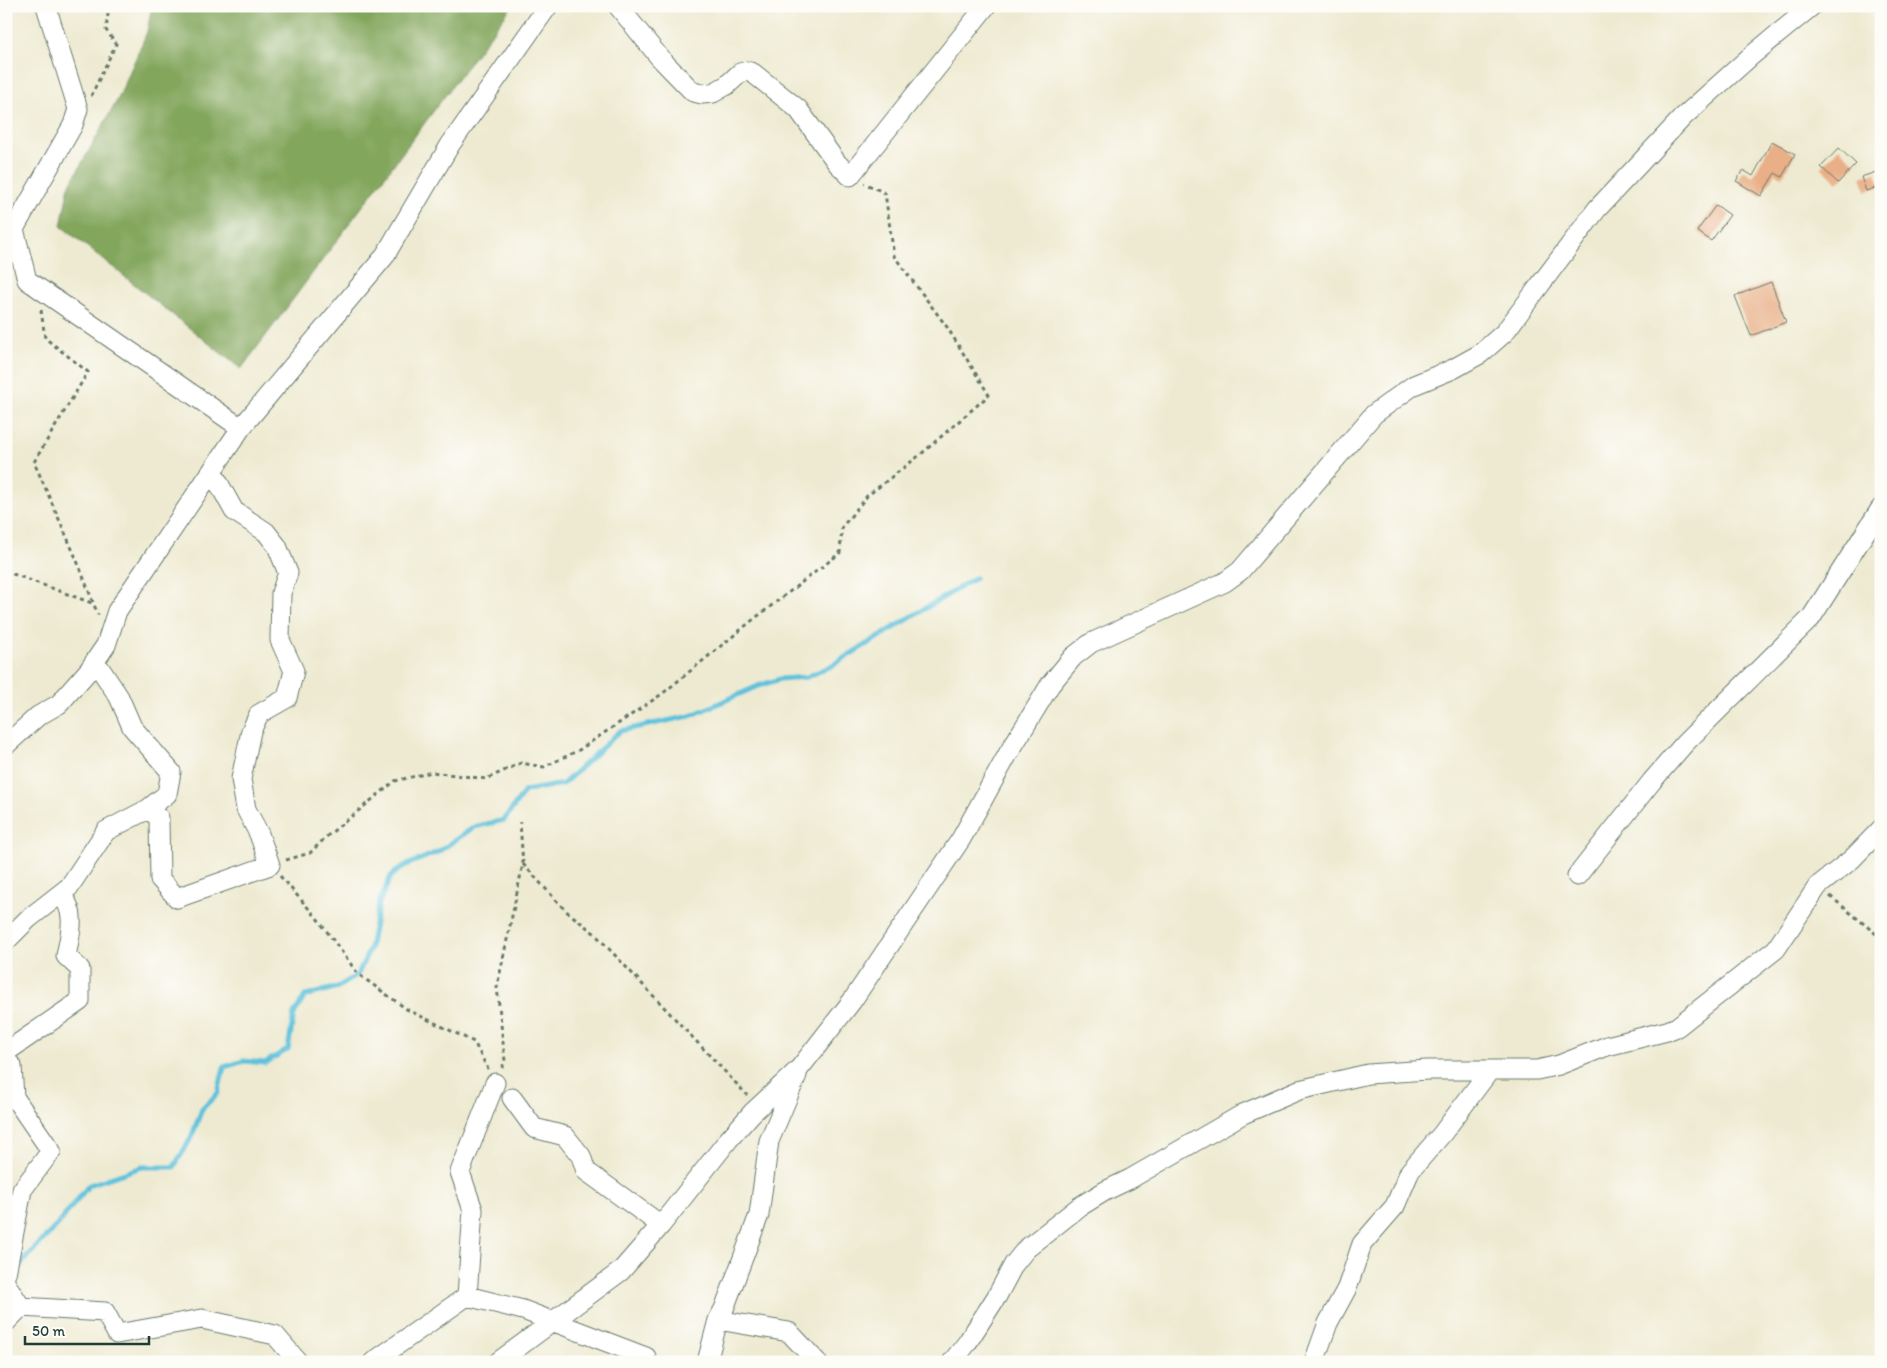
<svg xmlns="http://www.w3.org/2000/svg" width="1887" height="1368" viewBox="0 0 1887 1368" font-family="Itim,sans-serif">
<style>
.forest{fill:#82a65c;stroke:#507248}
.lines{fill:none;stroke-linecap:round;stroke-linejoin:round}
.stream{stroke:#5ec2dc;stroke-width:5}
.building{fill:#e9af87}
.minor-casing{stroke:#677a6b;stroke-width:21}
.path{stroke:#677a6b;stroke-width:3;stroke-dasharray:4 4;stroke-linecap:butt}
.minor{stroke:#fff;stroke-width:19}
</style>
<rect width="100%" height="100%" fill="#fdfcf7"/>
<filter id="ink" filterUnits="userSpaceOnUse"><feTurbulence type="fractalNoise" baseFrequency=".02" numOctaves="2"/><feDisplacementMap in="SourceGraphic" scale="10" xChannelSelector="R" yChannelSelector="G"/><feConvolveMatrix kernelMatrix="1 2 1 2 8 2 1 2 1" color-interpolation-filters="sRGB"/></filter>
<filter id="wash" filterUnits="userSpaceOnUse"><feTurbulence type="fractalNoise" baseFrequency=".0096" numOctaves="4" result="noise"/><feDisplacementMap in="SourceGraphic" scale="20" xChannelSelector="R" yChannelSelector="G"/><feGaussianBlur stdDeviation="1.12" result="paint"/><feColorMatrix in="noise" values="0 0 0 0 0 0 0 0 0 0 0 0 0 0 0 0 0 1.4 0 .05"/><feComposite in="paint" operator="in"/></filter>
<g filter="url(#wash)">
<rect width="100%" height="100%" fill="#eeead1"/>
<path class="forest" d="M152,6H512L241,369L61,226L69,186L119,97L147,32Z"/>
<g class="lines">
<path class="stream" d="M13,1272L58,1224L89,1185L142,1167H174L191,1138L202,1109L218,1093L224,1067L244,1061L265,1063L288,1049L294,1014L305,996L338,987L358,974L370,948L379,903L391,876L404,866L438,852L474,827L504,820L525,791L563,784L620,731L690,716L758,686L780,679L807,677L831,666L975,578"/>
</g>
<g id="blocks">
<path class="building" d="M1772,141L1795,154L1782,177L1775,173L1761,196L1736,181L1743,170L1753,176Z
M1839,148L1856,164L1838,183L1821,167Z
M1876,172L1881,186L1866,191L1861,177Z
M1716,205L1730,215L1711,241L1697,231Z
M1771,282L1786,322L1751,336L1735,296Z"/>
</g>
</g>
<g filter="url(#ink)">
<use href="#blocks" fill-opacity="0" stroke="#677a6b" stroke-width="1"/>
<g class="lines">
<defs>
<path id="minor" d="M618,6L660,58L693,92L702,94L713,93L727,85L740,73L747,71L753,73L798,109L837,163L850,176L986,6
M6,237L14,229L73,125L78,109L46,6
M241,428L384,257L450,145L548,6
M95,661L119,697L132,727L171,772L167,794L148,809L159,818L160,879L177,898L270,865L259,834L246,809L241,779L251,731L259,714L287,698L294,671L280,640L281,593L288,573L277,546L266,532L234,511L212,471
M6,745L38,716L59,704L89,670L106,645L117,611L241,428L27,280L14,229
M1577,876L1652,781L1685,743L1811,618L1881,508
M6,941L28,919L69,887L106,831L148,809
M6,1052L80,1001V969L66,956C70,935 78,911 60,894
M6,1061L12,1066L14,1097L51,1151L22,1190L6,1274
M512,1098L534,1128L565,1136L581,1156L586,1171L661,1225
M6,1284L21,1307L105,1312L117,1334L202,1319L275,1335L298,1362
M467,1296L523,1310L646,1357V1362
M718,1320L789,1332L817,1362
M6,1322L21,1307
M373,1362L467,1296L473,1210L460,1172L495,1083
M498,1362L621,1271L661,1225L729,1139L752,1113L799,1069L852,1001L961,839L1008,754L1050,685L1073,657L1091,643L1225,582L1240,571L1374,414L1414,385L1453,369L1480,354L1504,333L1597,209L1683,117L1751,56L1812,6
M707,1362L718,1320L724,1309L759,1215L769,1141L797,1075
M952,1362L967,1343L997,1296L1014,1264L1026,1249L1079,1207L1105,1191L1130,1179L1243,1114L1299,1090L1368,1074L1427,1070H1537L1559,1065L1607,1046L1667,1031L1677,1027L1776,949L1818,886L1852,859L1881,829
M1314,1362L1328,1323L1347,1288L1362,1244L1395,1206L1410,1171L1442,1134L1490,1070"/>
</defs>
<use href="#minor" class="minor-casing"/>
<path class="path" d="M91,96L116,44L106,30L109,6
M41,310L45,338L88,372L34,462L76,558L98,615
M6,569L13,574L92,603
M286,860L310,853L326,837L395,781L432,772L486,779L521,763L544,767L579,750L662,694L754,619L840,553L842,527L867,496L920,455L989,395L947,327L894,256L885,193L864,183
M523,864L565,910L594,933L747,1095
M280,876L317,918L358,974L408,1010L474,1042L488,1069
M1830,896L1881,938
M502,1068L505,1061L497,987L523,864L520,822"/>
<use href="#minor" class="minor"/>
</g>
</g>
<rect width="1887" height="1368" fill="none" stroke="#fdfcf7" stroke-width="25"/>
<path d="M25 1336v8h124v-8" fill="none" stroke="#1f3d34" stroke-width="2.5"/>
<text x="32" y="1336" font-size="15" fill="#1f3d34" stroke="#fdfcf7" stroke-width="4" paint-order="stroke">50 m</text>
</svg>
